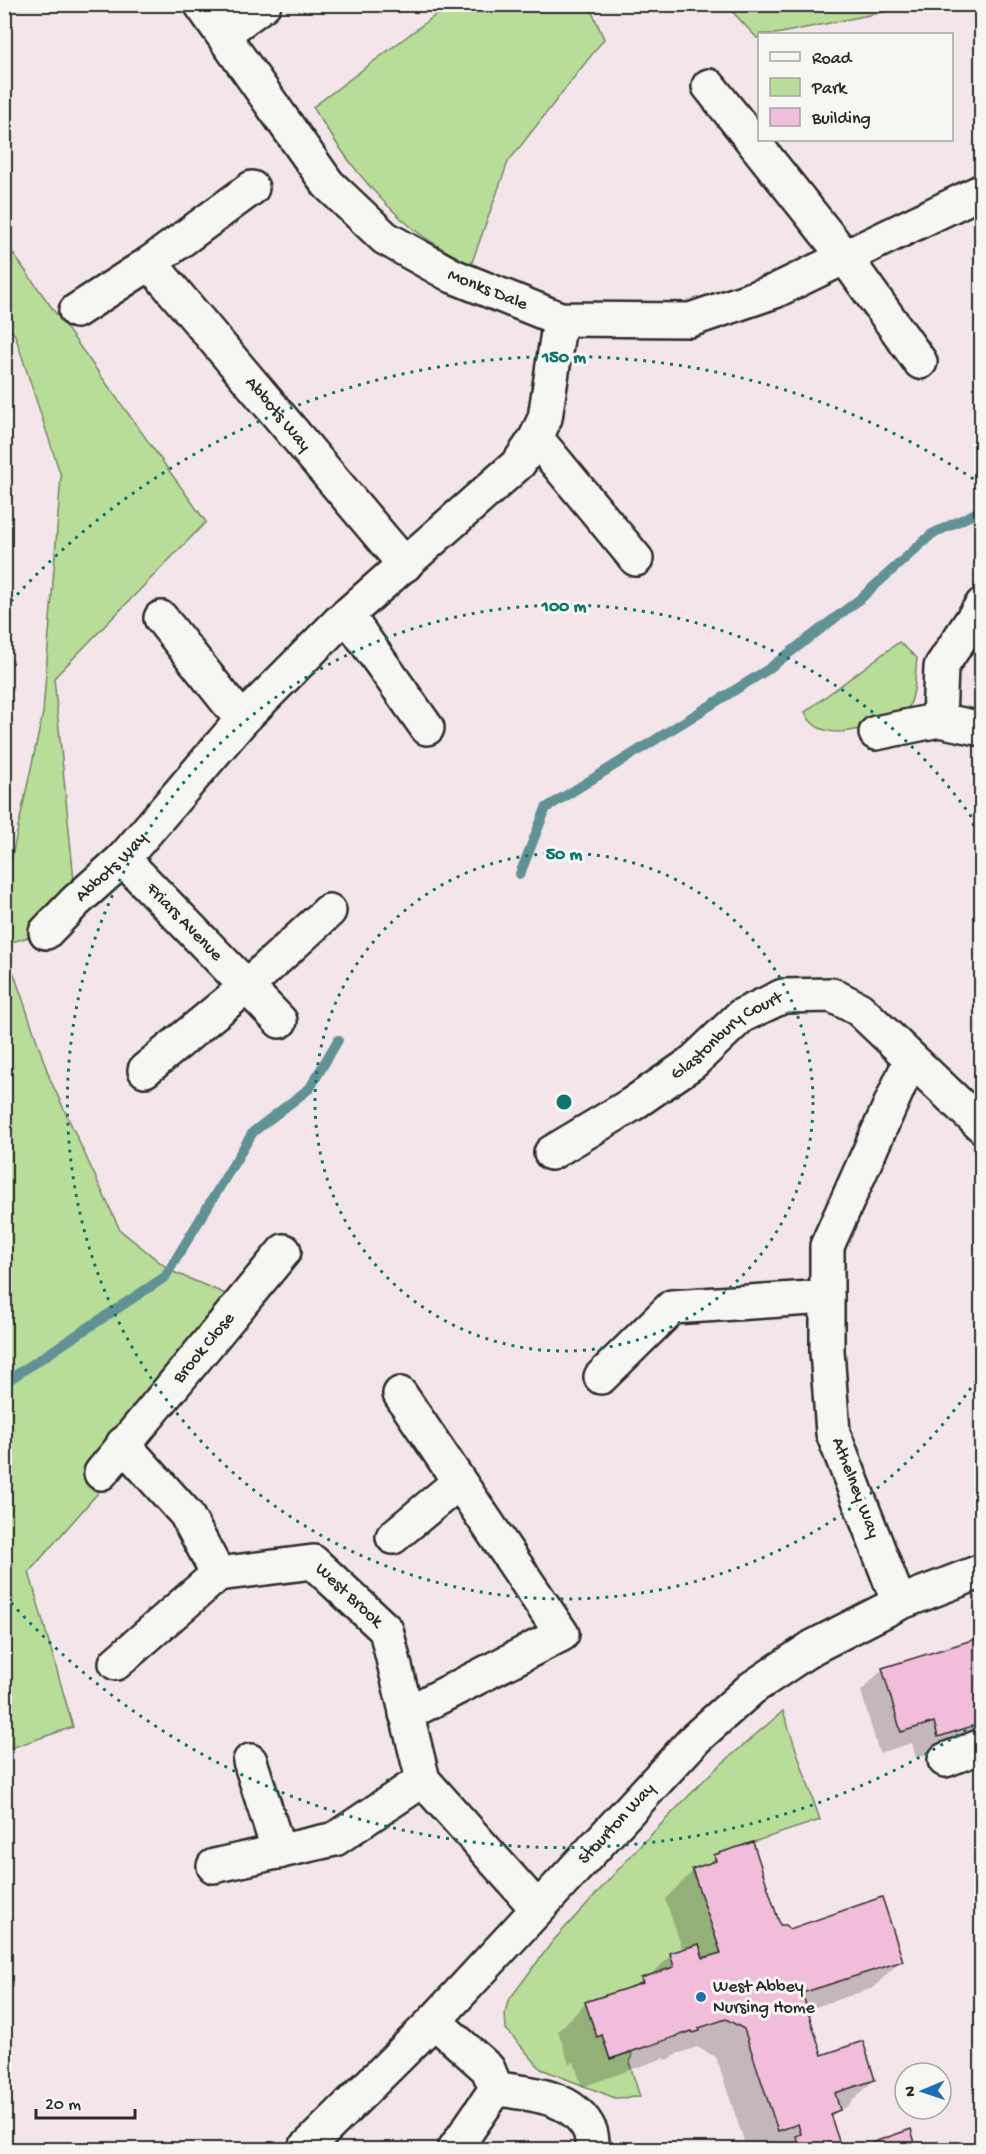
<svg xmlns="http://www.w3.org/2000/svg" width="986" height="2154" viewBox="0 0 986 2154" font-family="'Gochi Hand',sans-serif">
<style>
.green{fill:#b8dd98;stroke:#728462;stroke-width:1.5}
.shadow{fill:#0003}
.lines{fill:none;stroke-linecap:round;stroke-linejoin:round}
.stream{stroke:#609194;stroke-width:10}
.building{fill:#f1bdda;stroke:#2b2b2b;stroke-width:1.5}
.minor-casing{stroke:#2b2b2b;stroke-width:38}
.minor{stroke:#f6f6f2;stroke-width:33}
.ring{fill:none;stroke:#0f766e;stroke-width:3;stroke-dasharray:3 6}
.poi-dot{fill:#1f6fb2;stroke:#f6f6f2;stroke-width:2}
.labels{text-anchor:middle;dominant-baseline:central;stroke-width:6;stroke-linejoin:round;paint-order:stroke}
.street-label{font-size:18px;fill:#2b2b2b;stroke:#f6f6f2}
.poi-label{font-size:18px;fill:#2b2b2b;stroke:#f6f6f2;text-anchor:start}
.centre{fill:#0f766e;stroke:#f6f6f2;stroke-width:3}
.ring-label{font-size:18px;text-anchor:middle;font-weight:bold;fill:#0f766e;stroke:#f6f6f2;stroke-width:6;stroke-linejoin:round;paint-order:stroke}
</style>
<rect width="100%" height="100%" fill="#f4e5eb"/>
<filter id="ink" filterUnits="userSpaceOnUse"><feTurbulence type="fractalNoise" baseFrequency=".0167" numOctaves="2"/><feDisplacementMap in="SourceGraphic" scale="12" xChannelSelector="R" yChannelSelector="G"/><feConvolveMatrix kernelMatrix="1 2 1 2 8 2 1 2 1" color-interpolation-filters="sRGB"/></filter>
<g filter="url(#ink)">
<path class="green" d="M449,5H589L604,39L508,162L471,265C453,254 432,244 416,231C373,197 342,154 313,107Z
M726,5H918L776,34H760L759,38H757Z
M4,241L206,522L54,678L76,901L46,932L5,944V888L43,713L61,476L15,335L5,322Z
M899,642L917,658C915,673 916,695 908,708C903,716 892,718 883,721C859,731 818,743 805,712Z
M13,971L50,1079L120,1230L171,1271L259,1308L29,1572L73,1727L5,1750L4,972Z
M783,1711L820,1820L714,1855L716,1861L693,1869L721,1953L703,1958L699,1944L671,1953L674,1967L642,1978L643,1983L585,2002L597,2036L602,2035L610,2059L632,2052L630,2065L640,2097L615,2098L541,2069L506,2029L505,2013L508,2001L553,1941L638,1848L710,1774Z"/>
<path class="shadow" d="M982,1638V1738L916,1758L912,1743L879,1753L861,1691L883,1669Z
M715,1857L778,1926L901,1960L873,1988L806,2010L821,2057L874,2080L845,2108L837,2111L830,2118L840,2150H747L716,2057L697,2047L674,2055L670,2059L664,2060V2058L582,2087L574,2062L569,2064L558,2031L586,2003L635,1987L642,1979L649,1977L671,1955L683,1951L665,1899L693,1871L705,1867Z"/>
<g class="lines">
<path class="stream" d="M520,874L546,808L767,670L860,599L932,534L982,510
M4,1383L165,1277L253,1132L310,1088L338,1040"/>
</g>
<path class="building" d="M982,1637V1723L938,1737L934,1722L901,1732L882,1668Z
M753,1842L780,1925H786L790,1929L882,1897L903,1961L802,1993L822,2055L863,2041L875,2080L835,2093L840,2110L830,2114L842,2150H800L796,2136L801,2134L798,2124L778,2131L744,2029L726,2019L699,2028L700,2031L693,2033L692,2031L610,2059L602,2035L597,2037L585,2002L643,1983L641,1978L674,1967L670,1953L699,1944L703,1958L721,1953L692,1869L716,1861L714,1855Z
M911,2129L917,2150H851Z"/>
<g class="lines">
<defs>
<g id="minor">
<path id="s1" d="M201,4L328,184L385,238L453,276L560,319L690,320L775,291L982,191"/>
<path d="M223,34L264,4"/>
<path d="M709,86L845,257L920,362"/>
<path id="s2" d="M150,263L405,565"/>
<path d="M76,311L150,263L252,188"/>
<path d="M536,438L636,559"/>
<path d="M982,605L941,667L939,720L982,729"/>
<path d="M347,615L427,728"/>
<path d="M161,618L242,720"/>
<path d="M876,733L939,720"/>
<path id="s3" d="M123,859L280,1021"/>
<path id="s4" d="M46,932L76,901L123,859L242,720L339,622L519,463L536,438L545,418L560,319"/>
<path d="M145,1070L246,987L329,911"/>
<path id="s5" d="M551,1153L631,1105L692,1063L741,1016L783,996L832,995L859,1009L982,1126"/>
<path d="M601,1377L672,1307L827,1297"/>
<path d="M400,1394L562,1634L406,1714"/>
<path d="M123,1444L186,1514L218,1574"/>
<path id="s6" d="M101,1473L284,1251"/>
<path d="M393,1537L459,1482"/>
<path d="M899,1603L833,1433L827,1351V1246L911,1059"/>
<path id="s7" d="M116,1663L218,1574L313,1562L386,1630L423,1780L537,1908"/>
<path d="M945,1760L982,1746"/>
<path d="M250,1761L279,1852"/>
<path d="M214,1866L335,1839L423,1780"/>
<path d="M434,2021L488,2069L496,2089L454,2150"/>
<path d="M496,2089C530,2093 574,2096 590,2131C592,2136 592,2144 593,2150"/>
<path id="s8" d="M304,2150L434,2021L696,1738L752,1688L813,1647L899,1603L982,1571"/>
</g>
</defs>
<use href="#minor" class="minor-casing"/>
<use href="#minor" class="minor"/>
</g>
</g>
<g class="ring">
<circle cx="564" cy="1102" r="249"/>
<path d="M981 1373A497 497 0 1 1 981 831"/>
<path d="M981 1720A746 746 0 0 1 5 1596M5 608A746 746 0 0 1 981 484"/>
</g>
<circle class="poi-dot" cx="701" cy="1997" r="6"/>
<g class="labels">
<g class="street-label">
<text stroke="none"><textPath href="#s1" startOffset="414">Monks Dale</textPath></text>
<text stroke="none"><textPath href="#s2" startOffset="198">Abbots Way</textPath></text>
<text stroke="none"><textPath href="#s4" startOffset="92">Abbots Way</textPath></text>
<text stroke="none"><textPath href="#s3" startOffset="88">Friars Avenue</textPath></text>
<text stroke="none"><textPath href="#s5" startOffset="212">Glastonbury Court</textPath></text>
<text stroke="none"><textPath href="#s6" startOffset="162">Brook Close</textPath></text>
<text transform="translate(855 1488) rotate(69)">Athelney Way</text>
<text stroke="none"><textPath href="#s7" startOffset="280">West Brook</textPath></text>
<text stroke="none"><textPath href="#s8" startOffset="452">Stourton Way</textPath></text>
</g>
<g class="poi-label">
<text x="713" y="1987">West Abbey<tspan x="713" dy="21">Nursing Home</tspan></text>
</g>
</g>
<circle cx="564" cy="1102" r="9" class="centre"/>
<g class="ring-label">
<text x="564" y="362">150 m</text>
<text x="564" y="611">100 m</text>
<text x="564" y="859">50 m</text>
</g>
<rect width="986" height="2154" fill="none" stroke="#f6f6f2" stroke-width="24"/>
<rect x="12" y="12" width="962" height="2130" fill="none" stroke="#2b2b2b" stroke-width="2" filter="url(#ink)"/>
<rect x="758" y="33" width="195" height="108" fill="#f6f6f2" stroke="#a5a5a2" stroke-width="1.5"/>
<rect x="770" y="52" width="30" height="9" fill="#f6f6f2" stroke="#a5a5a2" stroke-width="1.5"/>
<text x="812" y="63" font-size="18" fill="#2b2b2b">Road</text>
<rect x="770" y="78" width="30" height="18" fill="#b8dd98" stroke="#a5a5a2" stroke-width="1.5"/>
<text x="812" y="93" font-size="18" fill="#2b2b2b">Park</text>
<rect x="770" y="108" width="30" height="18" fill="#f1bdda" stroke="#a5a5a2" stroke-width="1.5"/>
<text x="812" y="123" font-size="18" fill="#2b2b2b">Building</text>
<g transform="translate(923 2091) rotate(268)"><circle r="28" fill="#f6f6f2" stroke="#a5a5a2" stroke-width="1.5"/>
<path d="M0-4.5L10 22L0 15L-10 22Z" fill="#1f6fb2"/>
<text y="-9" font-size="16" font-weight="bold" text-anchor="middle" fill="#2b2b2b">N</text>
</g>
<path d="M36 2109v9h99v-9" fill="none" stroke="#2b2b2b" stroke-width="3"/>
<text x="45" y="2109" font-size="18" fill="#2b2b2b" stroke="#f6f6f2" stroke-width="4.5" paint-order="stroke">20 m</text>
</svg>
